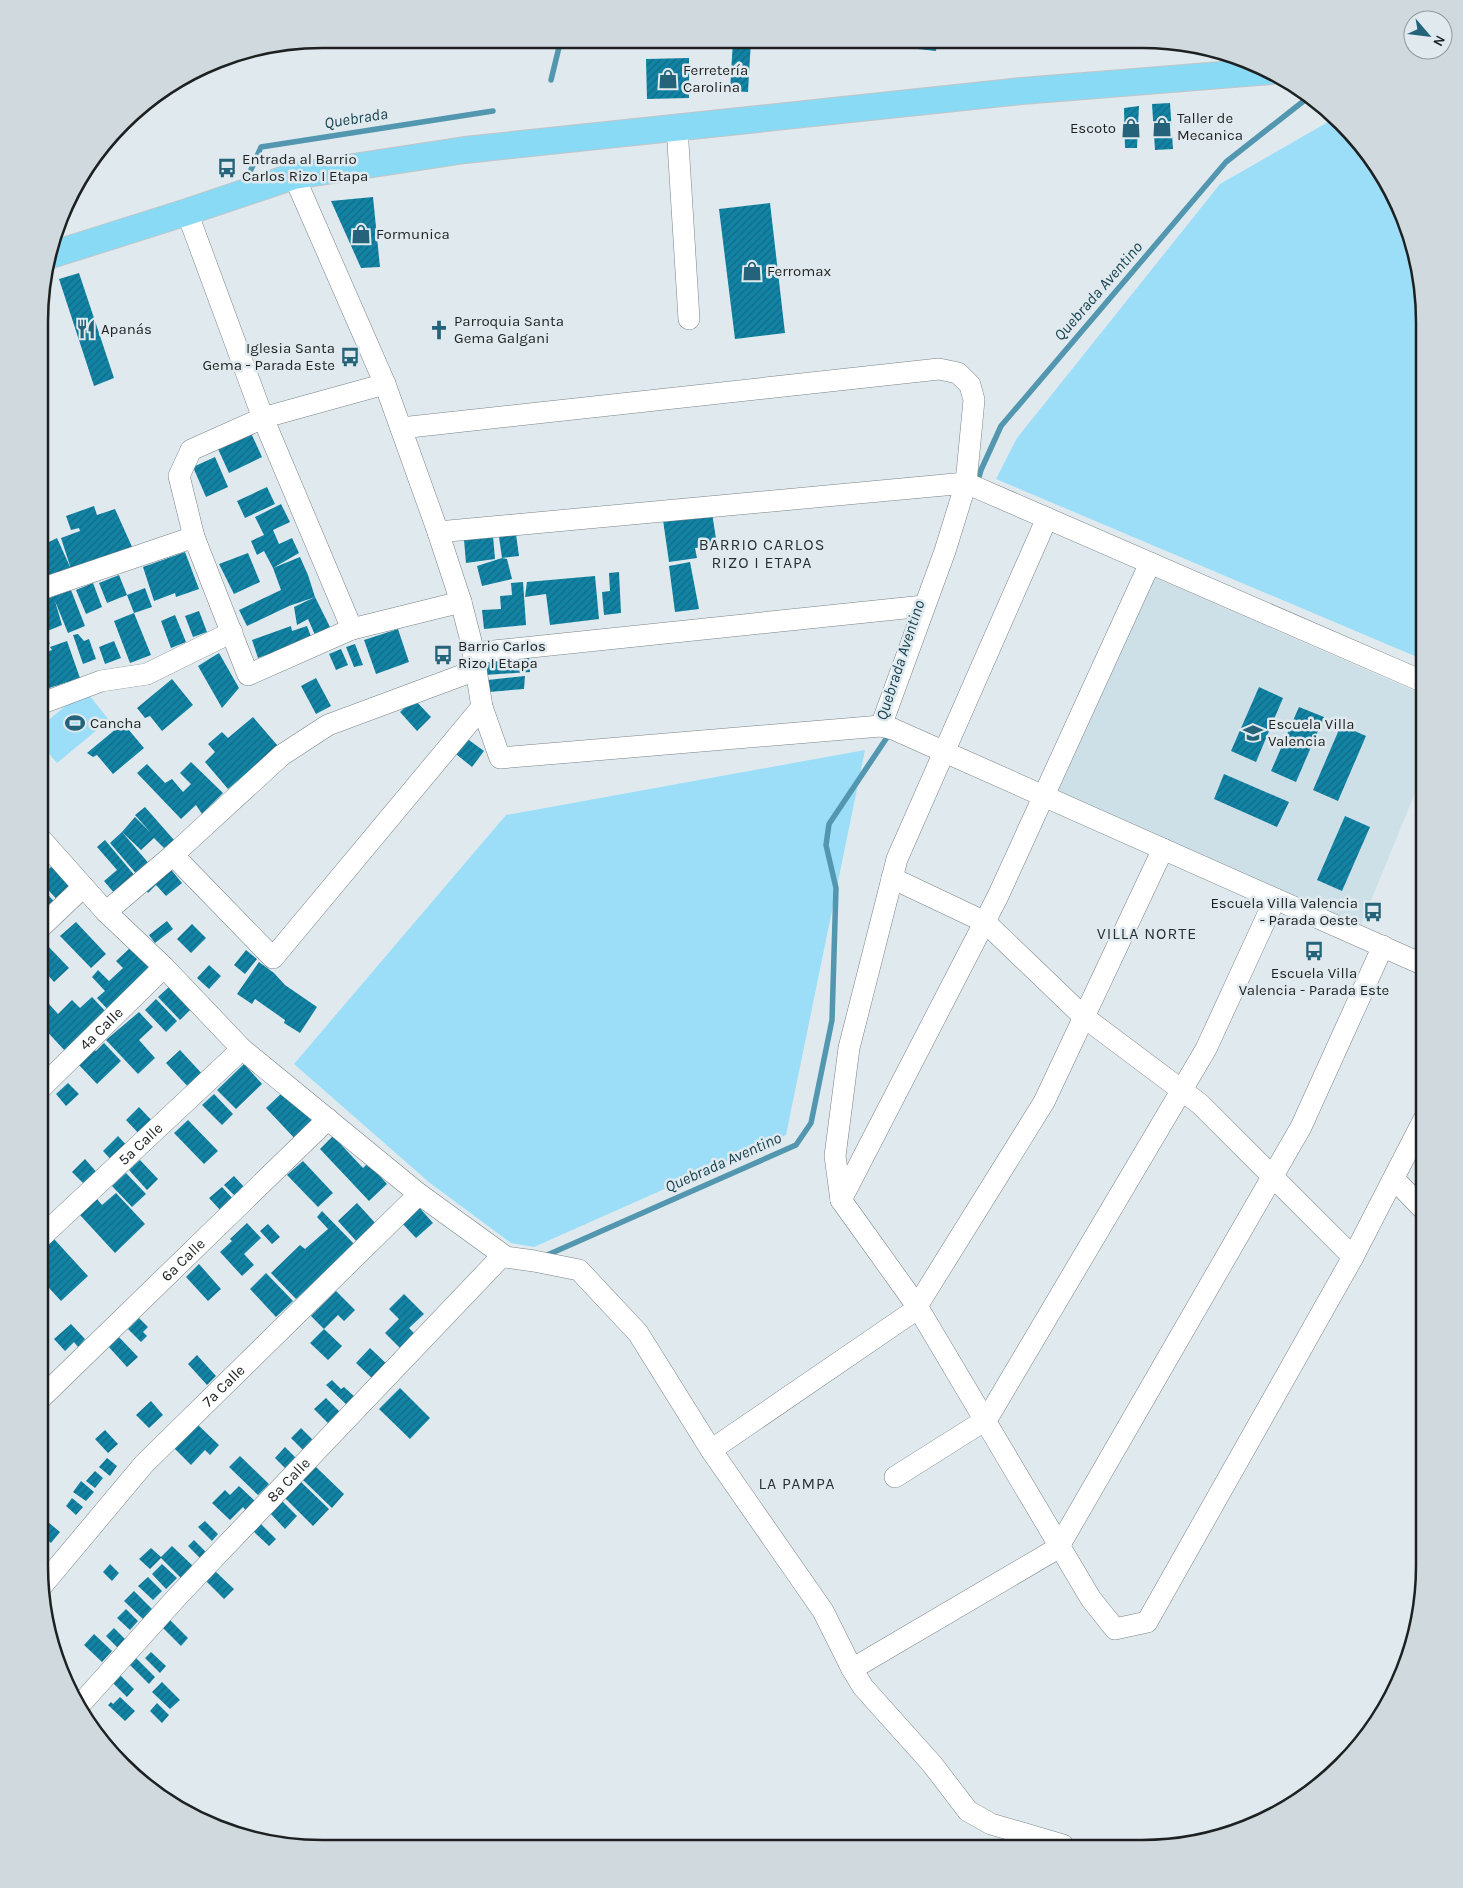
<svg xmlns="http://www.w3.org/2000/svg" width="1463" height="1888" viewBox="0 0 1463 1888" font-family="Karla,sans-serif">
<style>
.built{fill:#cee0e7}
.grass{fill:#9cdef8}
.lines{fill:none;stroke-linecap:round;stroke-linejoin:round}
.stream{stroke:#5296af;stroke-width:5.5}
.building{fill:url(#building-hatch)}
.minor-casing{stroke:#7a8387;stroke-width:22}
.major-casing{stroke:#c4c5c6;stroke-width:28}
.minor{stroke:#fff;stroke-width:21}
.major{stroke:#88daf5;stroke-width:26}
.labels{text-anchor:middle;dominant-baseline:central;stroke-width:5;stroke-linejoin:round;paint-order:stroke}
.poi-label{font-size:15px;fill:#1d2122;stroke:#e0eaee;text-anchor:start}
.street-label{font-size:15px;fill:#1d2122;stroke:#e0eaee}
.water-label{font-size:16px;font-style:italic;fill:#184352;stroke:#e0eaee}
.neighbourhood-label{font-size:16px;letter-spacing:1px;fill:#2a3134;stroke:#e0eaee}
.rim{fill:none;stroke:#1d2122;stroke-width:2.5}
</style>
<defs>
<pattern id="building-hatch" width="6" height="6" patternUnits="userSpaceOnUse" patternTransform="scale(1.25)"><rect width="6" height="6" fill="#1283a4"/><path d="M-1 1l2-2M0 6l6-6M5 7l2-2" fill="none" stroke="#106b85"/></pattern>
</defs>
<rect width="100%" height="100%" fill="#e0eaee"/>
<path class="built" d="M1154,577L1424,695V771L1361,925L1054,792Z"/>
<path class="grass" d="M1335,118L1354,135L1387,180L1415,248L1424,321V660L996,479L1017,438L1220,184Z
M85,690L109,720L57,763L40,743V727Z
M865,750L786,1135L534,1247L511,1243L430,1183L294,1064L506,815Z"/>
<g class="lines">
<path class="stream" d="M551,80L561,39
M246,181L261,147L493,111
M977,484L981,470L1001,426L1226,162L1310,96
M545,1256L796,1145L811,1123L832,1020L836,888L826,845L829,824L890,733"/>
</g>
<path class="building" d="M733,40H751L748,92L730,91Z
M909,40L937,41L936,51L908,48Z
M689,58V98L647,99L646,59Z
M1170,103L1173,149L1155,150L1152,104Z
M1139,106L1137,148H1125L1124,108Z
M373,197L380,267L361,268L331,201Z
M770,203L785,333L735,339L719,209Z
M79,273L114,378L94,386L59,279Z
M251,433L262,457L229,473L218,449Z
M215,457L228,487L206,497L193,467Z
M267,487L275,504L245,518L237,501Z
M281,504L290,522L273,530L279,544L292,538L299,553L273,568L264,551L257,555L251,541L264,535L255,517Z
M94,506L97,515L115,509L133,549L71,569L61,538L80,531L79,528L71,530L66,516Z
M712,513L717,545L695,548L697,558L669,562L663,520Z
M516,534L519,556L502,558L499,537Z
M493,536L495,559L466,563L464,540Z
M57,538L71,569L49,579L41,561V546Z
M185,552L199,589L176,597L175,593L154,601L143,567Z
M248,553L260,582L234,594L219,564Z
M300,557L308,575L315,597L330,627L315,635L308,619L297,625L294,607L315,597L289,606L247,626L239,610L281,590L273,568Z
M502,558L507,559L512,579L482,586L477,566Z
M690,562L699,609L675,612L669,566Z
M619,572L621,613L604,615L602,592L610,591L609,573Z
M119,575L127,595L145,588L152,607L134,613L127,595L107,603L99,583Z
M595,576L599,619L550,625L546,594L525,597L527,582Z
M523,582L526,625L484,629L482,610L501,609L500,596L512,595L511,583Z
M93,583L102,607L86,614L76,590Z
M71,590L85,626L68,633L55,601L62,625L45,632L50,644L42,647L41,642V601Z
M199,611L207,632L193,637L185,616Z
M134,613L151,655L130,663L114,621Z
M175,615L186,642L171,648L161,621Z
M291,626L292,631L307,626L312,639L258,658L252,640Z
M398,629L409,662L376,674L364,640Z
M78,634L84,641L89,639L96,659L83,664L73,635Z
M67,641L80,678L40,691V654L52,650L50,647Z
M114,641L121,658L105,664L99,647Z
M355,644L363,665L354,667L346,647Z
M341,649L348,665L336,670L329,654Z
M219,653L239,688L222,708L198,666Z
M529,655L530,672L485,675V658Z
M525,676L524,689L489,692L488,680Z
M316,678L331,706L316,714L301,686Z
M172,679L193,705L162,731L150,716L145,718L137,708Z
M1259,687L1283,698L1256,762L1231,751Z
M414,699L431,717L417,731L400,712Z
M1299,707L1324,717L1296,782L1271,771Z
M253,717L278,746L228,789L205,762L215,752L208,744L222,732L228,738Z
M123,723L144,748L113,774L97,755L93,757L87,753Z
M1341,725L1366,736L1338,801L1313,790Z
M462,735L484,751L472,767L451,750Z
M191,762L223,793L202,814L196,805L181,819L137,773L147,764L165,783L172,779L183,792L191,784L180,773Z
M1224,774L1289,802L1277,827L1214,799Z
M145,807L174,840L164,848L154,838L141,850L122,832L135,817L151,833L135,815Z
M1345,816L1370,827L1342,891L1317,880Z
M122,832L151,866L139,877L110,843Z
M105,840L136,877L115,894L104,881L117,870L97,847Z
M52,866L76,892L62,905L40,881V877Z
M168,866L182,883L166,896L156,885L148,893L144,887Z
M40,886L60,908L47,920L40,913Z
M167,921L173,929L155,943L149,935Z
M76,922L106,954L91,968L60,936Z
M192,924L206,938L191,953L177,939Z
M45,943L69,968L54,982L40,966V948Z
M131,947L155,973L112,1014L97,998L105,991L92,977L98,970L109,981L123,968L116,961Z
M246,950L257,959L245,974L234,965Z
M259,962L274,973L285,985L317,1007L300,1033L284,1023L285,1020L255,999L252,1004L237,994Z
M209,965L221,976L209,989L197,978Z
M40,968L49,978L40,986Z
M170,986L192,1008L180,1020L158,997Z
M92,997L108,1014L67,1053L40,1024V1012L49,1004L58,1014L72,1000L80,1008Z
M156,999L177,1021L166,1032L145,1010Z
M139,1012L153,1027L139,1040L155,1058L138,1074L106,1040Z
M104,1043L121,1061L97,1084L78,1064L93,1049L96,1051Z
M180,1050L205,1077L191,1090L166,1063Z
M244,1064L262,1084L236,1109L217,1090Z
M68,1083L79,1094L66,1106L56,1094Z
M284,1091L316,1125L298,1142L266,1108Z
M214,1094L233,1114L222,1125L202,1105Z
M139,1107L156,1125L143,1138L126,1120Z
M188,1120L218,1151L204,1164L174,1133Z
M118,1136L130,1149L115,1164L103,1151Z
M333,1136L363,1168L368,1163L387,1184L369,1201L320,1149Z
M85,1159L100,1176L88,1188L72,1172Z
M140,1160L158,1179L147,1190L129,1170Z
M303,1161L333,1193L318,1207L287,1175Z
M126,1173L146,1194L132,1207L112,1186Z
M234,1176L246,1189L237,1198L224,1185Z
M222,1187L234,1200L221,1211L209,1198Z
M116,1193L145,1224L115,1253L80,1215L97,1199L102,1205Z
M357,1203L377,1225L358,1243L338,1221Z
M417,1205L433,1223L416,1238L400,1221Z
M322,1211L356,1246L340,1258L296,1299L271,1273L300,1245L305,1249L328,1229L317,1217Z
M247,1223L261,1238L244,1254L254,1265L242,1276L220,1252L232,1241L230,1239Z
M268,1224L280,1237L272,1244L260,1231Z
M54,1239L88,1276L61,1301L39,1277V1253Z
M199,1264L221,1289L208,1301L186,1277Z
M266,1273L293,1301L276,1317L250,1289Z
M336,1291L355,1310L344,1321L338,1315L324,1329L311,1316Z
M404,1294L424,1314L409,1328L419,1338L405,1353L385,1333L399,1319L389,1309Z
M139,1318L148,1327L143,1332L147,1336L141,1342L128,1329Z
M71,1324L85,1339L78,1347L74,1342L65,1351L54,1339Z
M324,1329L342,1346L328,1360L310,1343Z
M117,1335L138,1357L127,1367L107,1345Z
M370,1348L391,1368L376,1382L356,1363Z
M197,1355L216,1376L207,1385L188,1364Z
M332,1380L341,1389L344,1387L356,1398L348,1406L326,1385Z
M400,1388L430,1418L410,1439L379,1409Z
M326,1398L340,1412L329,1424L314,1409Z
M151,1401L163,1415L149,1428L136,1415Z
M197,1424L219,1445L210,1455L205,1450L191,1465L174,1448Z
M301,1428L314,1441L304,1451L291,1438Z
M105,1430L118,1444L108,1453L95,1439Z
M285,1447L296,1458L286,1469L275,1458Z
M240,1456L269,1484L258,1495L229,1467Z
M107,1458L117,1466L110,1476L99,1467Z
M316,1467L344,1494L332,1508L303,1480Z
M95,1471L103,1478L95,1488L86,1481Z
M81,1481L94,1492L86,1501L73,1492Z
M301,1482L329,1509L313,1526L285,1498Z
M239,1486L255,1501L246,1511L243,1507L230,1520L212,1503L225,1490L230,1495Z
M72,1498L83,1507L76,1515L66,1506Z
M281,1500L297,1516L285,1529L269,1512Z
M205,1521L218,1534L212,1541L198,1527Z
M48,1522L60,1532L51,1543L39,1533Z
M261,1524L276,1539L269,1546L253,1531Z
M194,1540L206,1552L200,1558L188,1546Z
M172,1546L193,1566L181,1578L161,1558L150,1569L139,1559L151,1548L161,1557Z
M110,1564L119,1573L112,1581L103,1572Z
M162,1564L177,1578L166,1589L152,1574Z
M215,1571L234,1589L224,1599L206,1581Z
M148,1577L162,1591L153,1600L138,1586Z
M134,1591L153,1610L144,1620L124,1601Z
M126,1609L138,1621L130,1630L117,1618Z
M168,1618L188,1638L181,1646L161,1626Z
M114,1628L126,1640L118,1648L106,1636Z
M94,1634L112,1651L102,1662L84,1645Z
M151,1652L166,1666L160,1673L145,1658Z
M136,1658L155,1677L149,1684L130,1665Z
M120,1675L134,1689L127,1697L113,1683Z
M162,1682L180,1700L170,1709L152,1692Z
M120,1697L135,1711L125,1721L108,1705L111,1702L113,1704Z
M157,1703L169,1715L162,1723L150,1711Z"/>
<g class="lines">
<defs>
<g id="minor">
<path d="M677,127L689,319"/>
<path d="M294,176L385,384L438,532L461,602L472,645L482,707L500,758L881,726L893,729L1424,965"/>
<path d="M187,212L263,418L352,629"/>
<path d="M262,418L385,384"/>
<path d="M263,418L191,450L179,476L194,537L248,675L352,629L461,602"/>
<path d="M401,428L939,369L958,373L970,385L974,400L966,483L945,551L881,726"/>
<path d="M1047,518L897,859L849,1048L835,1156L841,1200L917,1306L1091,1599L1115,1629L1147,1622L1353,1257L1424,1119"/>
<path d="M438,532L966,483L1424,682"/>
<path d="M41,589L194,537"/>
<path d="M474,653L924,606"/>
<path d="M40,704L101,681L147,674L232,632"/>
<path d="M40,838L106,912L164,967L242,1049L419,1194L506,1257L534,1261L579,1270L638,1333L711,1450L823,1611L852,1669L863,1687L932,1764L968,1811L991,1824L1063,1845"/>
<path d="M173,855L273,958L482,707"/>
<path d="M892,878L985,922L1084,1017L1200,1104L1353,1257"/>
<path d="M106,912L173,855L282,755L328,725L476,670"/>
<path d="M40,928L83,887"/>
<path id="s1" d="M40,1089L164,967"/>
<path d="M1394,1179L1424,1210"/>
<path d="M841,1200L998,896L1150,563"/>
<path id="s2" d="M39,1239L242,1049"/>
<path id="s3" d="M39,1400L328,1119"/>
<path d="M711,1450L914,1311L1044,1102L1163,849"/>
<path d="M895,1477L987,1419L1206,1049L1275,899"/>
<path id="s4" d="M41,1587L144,1464L419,1194"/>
<path d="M852,1669L1058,1548L1301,1127L1383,946"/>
<path id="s5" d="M77,1708L177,1597L502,1256L506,1257"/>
</g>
<path id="major" d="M51,255L187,212L294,176L465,150L1022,91L1271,71"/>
</defs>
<use href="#minor" class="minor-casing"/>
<use href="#major" class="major-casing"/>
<use href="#minor" class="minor"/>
<use href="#major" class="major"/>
</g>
<defs>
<symbol id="shop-bare" viewBox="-9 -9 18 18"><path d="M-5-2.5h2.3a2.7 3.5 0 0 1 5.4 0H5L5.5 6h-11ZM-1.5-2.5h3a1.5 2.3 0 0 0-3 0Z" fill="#246379" stroke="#e0eaee" stroke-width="2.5" paint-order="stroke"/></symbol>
<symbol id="bus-bare" viewBox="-9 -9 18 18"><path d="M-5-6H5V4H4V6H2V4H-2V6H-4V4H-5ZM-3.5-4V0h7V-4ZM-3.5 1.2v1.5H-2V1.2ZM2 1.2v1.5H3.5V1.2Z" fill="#246379" stroke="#e0eaee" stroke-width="2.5" paint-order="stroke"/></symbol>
<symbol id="restaurant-bare" viewBox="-9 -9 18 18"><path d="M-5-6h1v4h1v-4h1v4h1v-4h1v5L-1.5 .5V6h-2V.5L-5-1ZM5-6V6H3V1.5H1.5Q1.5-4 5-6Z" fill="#246379" stroke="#e0eaee" stroke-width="2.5" paint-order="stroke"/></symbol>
<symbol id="church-bare" viewBox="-9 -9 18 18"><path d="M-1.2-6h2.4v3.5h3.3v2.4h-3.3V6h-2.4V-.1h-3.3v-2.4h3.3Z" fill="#246379" stroke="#e0eaee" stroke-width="2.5" paint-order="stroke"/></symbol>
<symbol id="stadium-bare" viewBox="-9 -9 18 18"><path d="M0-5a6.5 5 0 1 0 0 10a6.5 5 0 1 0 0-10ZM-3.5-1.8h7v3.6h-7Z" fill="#246379" stroke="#e0eaee" stroke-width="2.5" paint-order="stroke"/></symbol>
<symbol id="university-bare" viewBox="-9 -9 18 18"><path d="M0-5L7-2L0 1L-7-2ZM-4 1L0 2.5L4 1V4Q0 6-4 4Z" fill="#246379" stroke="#e0eaee" stroke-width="2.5" paint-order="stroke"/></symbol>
</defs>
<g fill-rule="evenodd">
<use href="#shop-bare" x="654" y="65" width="28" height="28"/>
<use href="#shop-bare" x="1148" y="113" width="28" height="28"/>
<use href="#shop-bare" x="1117" y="114" width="28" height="28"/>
<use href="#bus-bare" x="213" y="154" width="28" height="28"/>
<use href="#shop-bare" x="347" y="220" width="28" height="28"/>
<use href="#shop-bare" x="738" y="257" width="28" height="28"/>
<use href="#restaurant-bare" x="72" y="315" width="28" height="28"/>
<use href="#church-bare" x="425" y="316" width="28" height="28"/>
<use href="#bus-bare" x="336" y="343" width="28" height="28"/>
<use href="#bus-bare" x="429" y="641" width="28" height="28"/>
<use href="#stadium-bare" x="61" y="709" width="28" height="28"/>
<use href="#university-bare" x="1239" y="719" width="28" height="28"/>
<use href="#bus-bare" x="1359" y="898" width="28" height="28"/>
<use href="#bus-bare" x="1300" y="937" width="28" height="28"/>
</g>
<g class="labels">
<g class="poi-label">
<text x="683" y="70">Ferretería<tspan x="683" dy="17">Carolina</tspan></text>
<text x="1177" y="118">Taller de<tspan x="1177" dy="17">Mecanica</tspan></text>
<text x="1116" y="128" text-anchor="end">Escoto</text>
<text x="242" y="159">Entrada al Barrio<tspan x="242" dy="17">Carlos Rizo I Etapa</tspan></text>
<text x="376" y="234">Formunica</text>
<text x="767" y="271">Ferromax</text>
<text x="454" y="321">Parroquia Santa<tspan x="454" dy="17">Gema Galgani</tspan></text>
<text x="101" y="329">Apanás</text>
<text x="335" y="348" text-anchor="end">Iglesia Santa<tspan x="335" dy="17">Gema - Parada Este</tspan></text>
<text x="458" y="646">Barrio Carlos<tspan x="458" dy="17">Rizo I Etapa</tspan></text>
<text x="90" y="723">Cancha</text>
<text x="1268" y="724">Escuela Villa<tspan x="1268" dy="17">Valencia</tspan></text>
<text x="1358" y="903" text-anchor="end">Escuela Villa Valencia<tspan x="1358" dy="17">- Parada Oeste</tspan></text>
<text x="1314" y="973" text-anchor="middle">Escuela Villa<tspan x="1314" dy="17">Valencia - Parada Este</tspan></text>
</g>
<g class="street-label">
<text stroke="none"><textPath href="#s1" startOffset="86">4a Calle</textPath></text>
<text stroke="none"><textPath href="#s2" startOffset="139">5a Calle</textPath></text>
<text stroke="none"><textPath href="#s3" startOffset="201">6a Calle</textPath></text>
<text stroke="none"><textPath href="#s4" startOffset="272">7a Calle</textPath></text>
<text stroke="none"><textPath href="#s5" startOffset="311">8a Calle</textPath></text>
</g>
<g class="water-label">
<text transform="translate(356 118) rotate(-9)">Quebrada</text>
<text transform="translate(1098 291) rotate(-49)">Quebrada Aventino</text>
<text transform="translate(900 660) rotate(-72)">Quebrada Aventino</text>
<text transform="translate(723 1162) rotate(-24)">Quebrada Aventino</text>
</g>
<g class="neighbourhood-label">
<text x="762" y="544">BARRIO CARLOS<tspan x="762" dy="18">RIZO I ETAPA</tspan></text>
<text x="1147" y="933">VILLA NORTE</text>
<text x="797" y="1483">LA PAMPA</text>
</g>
</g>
<path d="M0 0H1463V1888H0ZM322 48H1142A274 274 0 0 1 1416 322V1566A274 274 0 0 1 1142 1840H322A274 274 0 0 1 48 1566V322A274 274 0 0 1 322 48Z" fill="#d0dade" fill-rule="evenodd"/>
<path class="rim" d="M322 48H1142A274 274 0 0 1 1416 322V1566A274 274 0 0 1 1142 1840H322A274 274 0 0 1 48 1566V322A274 274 0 0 1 322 48Z"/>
<g transform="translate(1428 35) rotate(118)"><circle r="24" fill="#e0eaee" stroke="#929a9c"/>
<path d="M0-4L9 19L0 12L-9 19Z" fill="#246379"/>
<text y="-8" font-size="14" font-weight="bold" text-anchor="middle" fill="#1d2122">N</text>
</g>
</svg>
